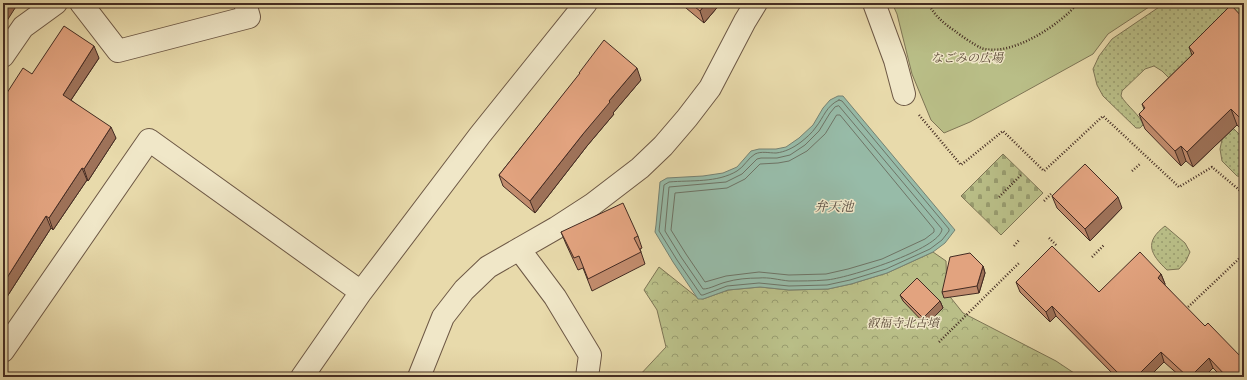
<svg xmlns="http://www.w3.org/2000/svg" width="1247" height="380" viewBox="0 0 1247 380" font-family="Vollkorn,'Noto Serif JP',serif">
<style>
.grass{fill:url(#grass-dots);stroke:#7e7555}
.forest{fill:url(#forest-crowns);stroke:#7e7555}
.cemetery{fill:url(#cemetery-stones);stroke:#7e7555}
.park{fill:#b9be87;stroke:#7e7555}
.water{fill:#97bba8;stroke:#768273}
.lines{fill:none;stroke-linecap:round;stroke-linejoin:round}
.shore{stroke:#6e7466;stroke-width:1}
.minor-casing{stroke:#6d5845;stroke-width:24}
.path{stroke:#442c23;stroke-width:2.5;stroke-dasharray:1 2;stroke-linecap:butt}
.minor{stroke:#f0e7c8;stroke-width:22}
.wall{fill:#c28c6d;stroke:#442c23}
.shaded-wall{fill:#9e7259;stroke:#442c23}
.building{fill:#e2a37f;stroke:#442c23}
.labels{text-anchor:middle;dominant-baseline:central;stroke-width:3;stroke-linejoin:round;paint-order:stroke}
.park-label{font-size:12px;font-style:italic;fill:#5b4937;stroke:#f0e7c8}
.water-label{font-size:13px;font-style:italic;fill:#55493e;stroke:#f0e7c8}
</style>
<defs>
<pattern id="grass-dots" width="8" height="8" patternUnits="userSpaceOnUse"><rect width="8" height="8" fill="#b9be87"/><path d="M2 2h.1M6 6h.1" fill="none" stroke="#989b6e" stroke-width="1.8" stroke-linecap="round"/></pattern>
<pattern id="forest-crowns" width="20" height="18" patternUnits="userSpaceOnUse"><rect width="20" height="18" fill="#b9be87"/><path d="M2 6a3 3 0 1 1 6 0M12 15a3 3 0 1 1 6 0" fill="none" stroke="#989b6e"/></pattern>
<pattern id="cemetery-stones" width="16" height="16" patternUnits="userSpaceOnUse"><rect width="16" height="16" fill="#b9be87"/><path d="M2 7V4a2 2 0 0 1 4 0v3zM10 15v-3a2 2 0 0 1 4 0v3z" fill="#989b6e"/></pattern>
</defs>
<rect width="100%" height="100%" fill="#e8daab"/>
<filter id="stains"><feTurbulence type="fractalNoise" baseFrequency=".005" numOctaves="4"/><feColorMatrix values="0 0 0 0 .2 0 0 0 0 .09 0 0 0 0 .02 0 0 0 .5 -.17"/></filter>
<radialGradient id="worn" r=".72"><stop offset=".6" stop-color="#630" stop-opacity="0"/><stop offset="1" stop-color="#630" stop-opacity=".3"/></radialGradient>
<path class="grass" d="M1165,3H1244V21L1220,115L1244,139V177L1237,176L1222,161L1220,149L1223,135L1219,128L1162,71L1154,66L1145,69L1122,91L1121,96C1127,106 1141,116 1143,125L1140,128H1136L1103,96L1097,85L1093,69L1099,56L1112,39Z
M1165,226L1185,243L1190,252L1186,261L1179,269L1167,270C1150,254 1144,242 1165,226Z"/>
<path class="forest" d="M933,252L946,261L947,293L963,313L1056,361L1080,377H638L666,347L657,310L644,290L659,267L698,298L703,299L728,290L760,287L789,290L828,289L851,284L887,273Z"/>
<path class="cemetery" d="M1003,154L1043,193L1001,235L961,196Z"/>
<path class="park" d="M892,3H1155L1108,34L1093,54L970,122L944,133L931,120L912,74L897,14Z"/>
<path class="water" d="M838,96H843L955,230L945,243L933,252L887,273L851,284L828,289L789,290L760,287L728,290L703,299H698L673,262L655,232L656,225L660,182L667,178L703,176L723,173L737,167L751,151L759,149H776L786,147L799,138L813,125L823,108L830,100Z"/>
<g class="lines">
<path class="shore" d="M839,100L842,101L949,229V231L942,240L930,249L886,269L850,280L827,285L789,286L759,283L727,286L703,295H701L677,260L659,231L664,185L669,182C691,180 717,183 737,171C744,167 748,158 755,154C761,151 769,153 776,153C785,152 793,148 801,142C806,138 812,133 816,127C824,117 826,106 839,100Z
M839,106L942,229C941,249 845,279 826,280C814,281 801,281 789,281C779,280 769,277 759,278C748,278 736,279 726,282C718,284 710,289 703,289L681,257L665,231L669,187L726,182L742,174L757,159L761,158H777L790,155L805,145L819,131L830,113L835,107Z
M837,115H840L934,229V232L925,239L882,259L848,269L826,274L789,275L759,272L726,276L705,282L686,254L671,230L675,193L727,188L745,179L760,164L778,163L789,161L807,151L825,134Z"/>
<defs>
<path id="minor" d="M81,3L118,51L249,17L245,3
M874,3L895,60L904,94
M3,56L23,27L56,3
M519,249L555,297L590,355L587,377
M3,351L149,140L361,292
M302,377L361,292L480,135L586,3
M419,377L443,317L464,290L488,267L556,228L593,204L640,168L663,146L687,118L710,88L745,21L756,3"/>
</defs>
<use href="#minor" class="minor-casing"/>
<path class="path" d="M928,3C935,16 943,23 955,31C961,36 975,45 981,48C1010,58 1060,25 1078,3
M919,115L961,165L1003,131L1044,171L1103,116L1179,187L1212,167L1244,194
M1132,171L1141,163
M999,197L1022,174
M1044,201L1051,194
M1049,238L1057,246
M1014,246L1019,240
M1092,257L1104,245
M1186,309L1244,254
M939,342L1019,263"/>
<use href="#minor" class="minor"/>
</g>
<path class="wall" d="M680,3H721L704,23Z
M1244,19V132L1237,125L1193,167L1186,161L1181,166L1145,129L1139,114L1144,109L1142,104L1192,55L1189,47Z
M99,58L71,100L116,138L88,181L87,180L53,230L51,228L3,303L32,74Z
M579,73L641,80L613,113L614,114L587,146L535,213L503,186L499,175L580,74Z
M1052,196L1122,208L1090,241L1057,208Z
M561,232L638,236L642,248L640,249L645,264L592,291L583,268L578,270L566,244Z
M983,266L985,273L979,293L944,298L942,292Z
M1161,274L1165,284V285L1244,377H1222L1213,368L1204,377H1181L1164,362L1149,377H1116L1056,316L1050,322L1020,292L1016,282L1099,292Z
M900,295L940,301L943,308L926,325L903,301Z"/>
<path class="shaded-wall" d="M6,3H16L17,5L3,27V8Z
M706,3H721L704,23L700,11Z
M94,46L99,58L67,106L63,95Z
M637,68L641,80L613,113L614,114L587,146L535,213L530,201L609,101Z
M1231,109L1237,125L1193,167L1187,152Z
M111,127L116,138L88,181L84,169Z
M1181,146L1186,161L1181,166L1175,151Z
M82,168L87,180L53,230L49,218Z
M1118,197L1122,208L1090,241L1085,229Z
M46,216L51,228L3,303V284Z
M983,266L985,273L979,293L977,286Z
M1161,274L1165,284L1161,288L1158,278Z
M940,301L943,308L926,325L923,318Z
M1052,306L1056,316L1050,322L1046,312Z
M1161,352L1164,362L1149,377H1136Z
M1209,358L1213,368L1204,377H1190Z
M1244,372V377H1239Z"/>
<path class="building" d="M3,3H6L3,8Z
M690,3H706L700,11Z
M1231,5L1244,19V122L1231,109L1187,152L1181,146L1175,151L1139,114L1145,108L1142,104L1194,53L1189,47Z
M64,26L94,46L63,95L111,127L84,169L82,168L49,218L46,216L3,284V99L23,68L32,74Z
M604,40L637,68L609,101L610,102L583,134L530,201L499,175L580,73H579Z
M1085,164L1118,197L1085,229L1052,196Z
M623,203L638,236L634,238L641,252L588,279L579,256L574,258L561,232Z
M1052,246L1099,292L1140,252L1161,274L1158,278L1205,326L1208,323L1244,360V372L1239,377H1227L1209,358L1190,377H1188L1161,352L1136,377H1122L1052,306L1046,312L1016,282Z
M970,253L983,266L977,286L942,292L950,257Z
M917,278L940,301L923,318L900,295Z"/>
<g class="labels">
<g class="park-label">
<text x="967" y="59">なごみの広場</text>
<text x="903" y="324">叡福寺北古墳</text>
</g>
<g class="water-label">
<text x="834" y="208">弁天池</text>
</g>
</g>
<rect width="1247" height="380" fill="none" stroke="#e8daab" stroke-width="16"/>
<rect x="4" y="4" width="1239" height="372" fill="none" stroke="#442c23" stroke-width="2"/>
<rect x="8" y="8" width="1231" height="364" fill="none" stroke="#442c23"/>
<rect width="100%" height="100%" filter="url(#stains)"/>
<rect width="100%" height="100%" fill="url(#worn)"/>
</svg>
